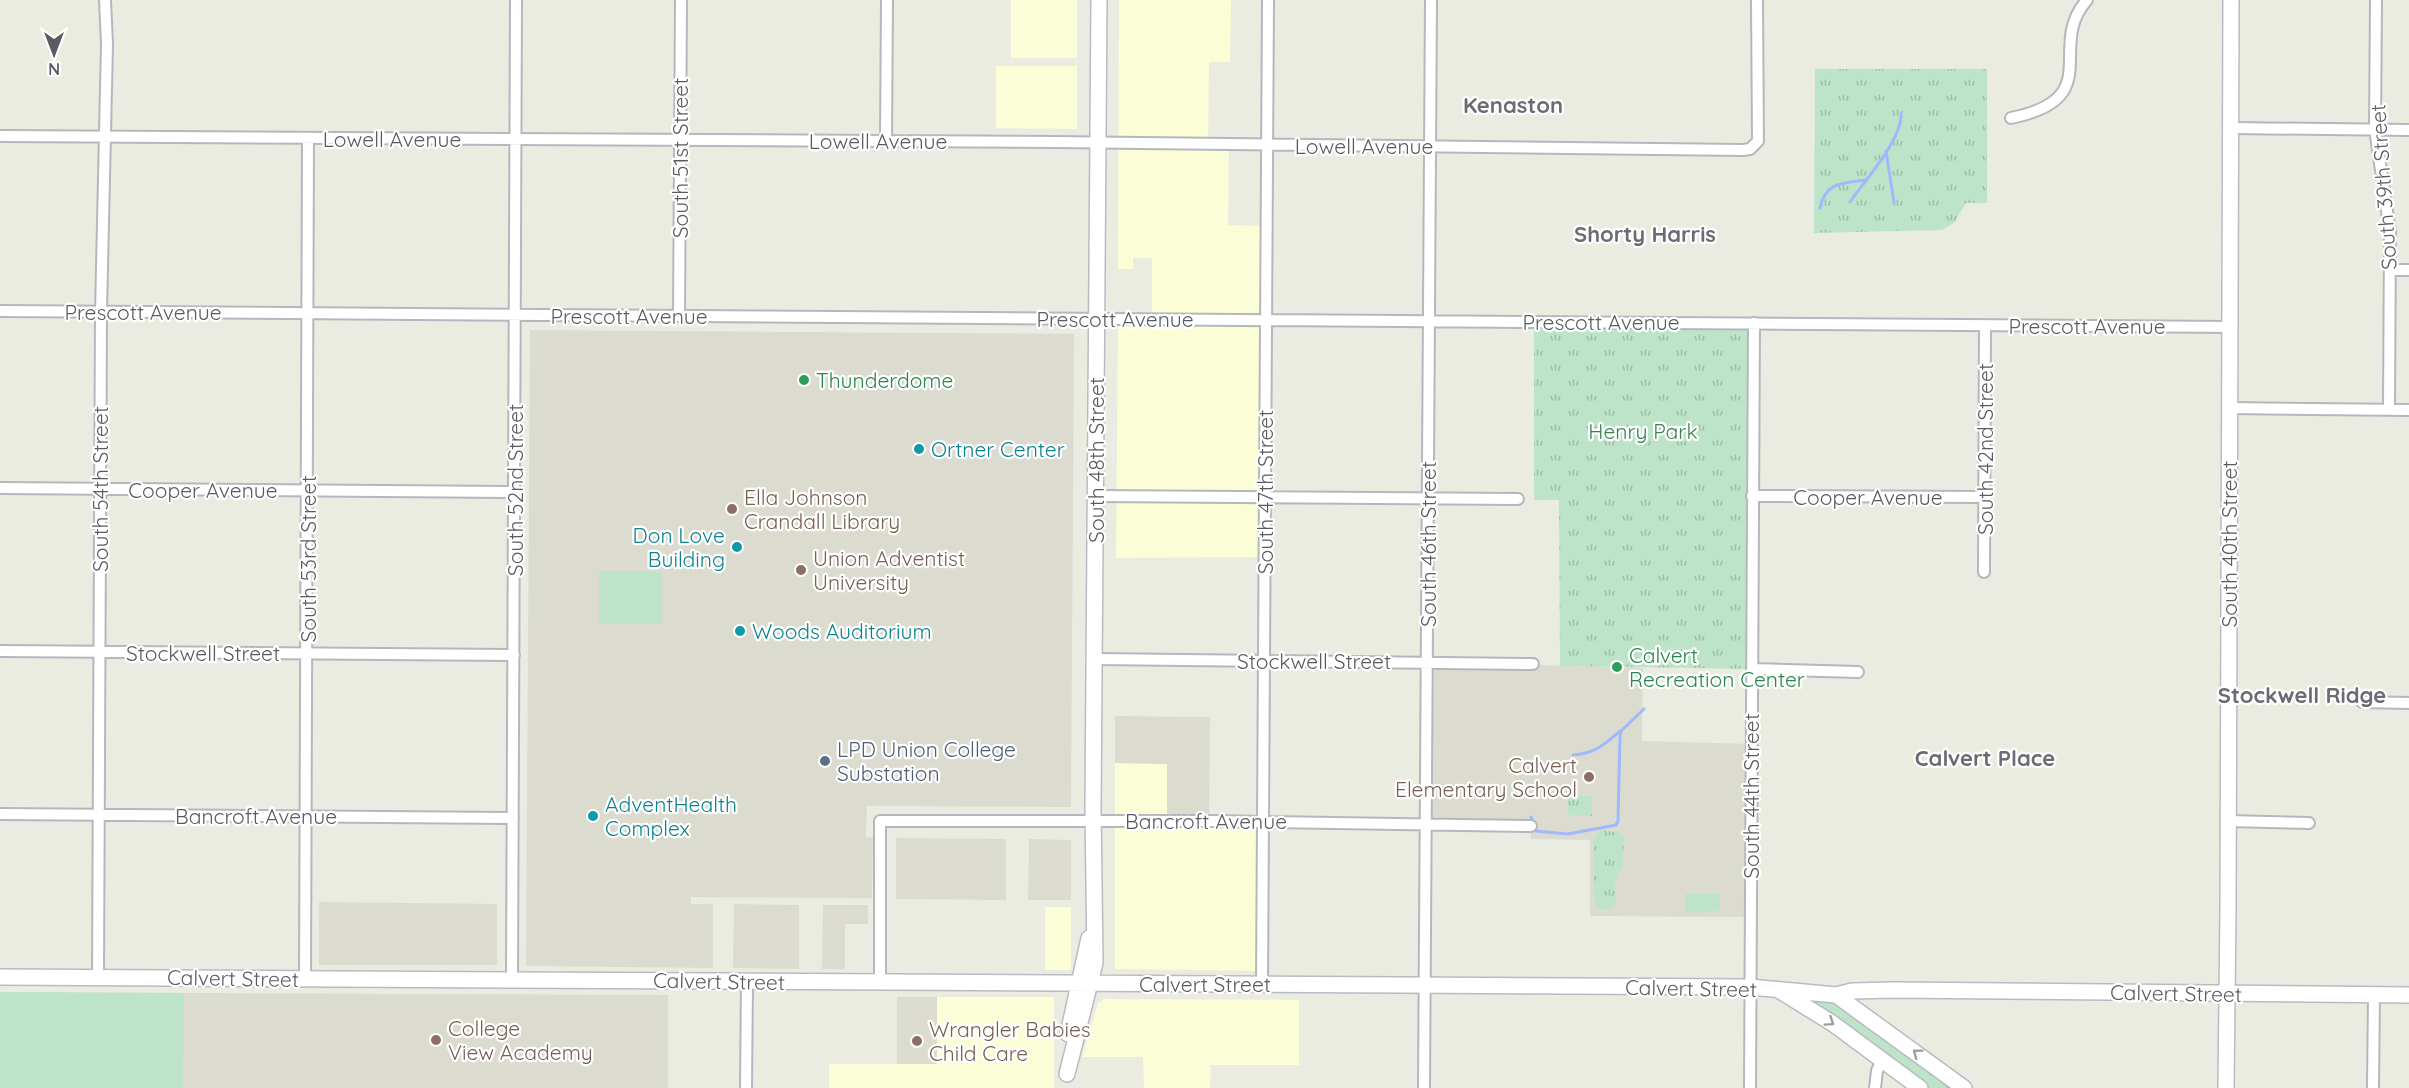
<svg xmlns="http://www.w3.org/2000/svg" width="2409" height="1088" viewBox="0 0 2409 1088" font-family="Quicksand,sans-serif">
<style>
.commercial{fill:#fafdd5}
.education{fill:#dbdccf}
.grass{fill:#bde4c9}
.park{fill:url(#park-tufts)}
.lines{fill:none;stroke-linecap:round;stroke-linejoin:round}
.stream{stroke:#a0b9fd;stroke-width:3}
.street-casing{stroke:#b6b7bd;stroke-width:14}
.secondary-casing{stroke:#babac2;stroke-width:18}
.street{stroke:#fff;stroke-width:10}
.secondary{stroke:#fff;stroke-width:15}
.oneway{stroke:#9b9da0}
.leisure-dot{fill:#2e9e5b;stroke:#fff;stroke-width:2}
.culture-dot{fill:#0f9aa8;stroke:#fff;stroke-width:2}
.education-dot{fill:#8d6e63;stroke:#fff;stroke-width:2}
.service-dot{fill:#5c6f8a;stroke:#fff;stroke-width:2}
.labels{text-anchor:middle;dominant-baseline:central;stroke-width:4.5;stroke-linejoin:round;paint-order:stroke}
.street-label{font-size:21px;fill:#595b61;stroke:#fff}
.leisure-label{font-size:21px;fill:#27864d;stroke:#fff;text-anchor:start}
.park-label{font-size:21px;fill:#368351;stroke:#fff}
.culture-label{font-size:21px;fill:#0d838f;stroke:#fff;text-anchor:start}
.education-label{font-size:21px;fill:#785e54;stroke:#fff;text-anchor:start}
.service-label{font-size:21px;fill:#4e5e75;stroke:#fff;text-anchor:start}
.neighbourhood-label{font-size:22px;font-weight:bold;fill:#6a6c73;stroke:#fff}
</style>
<defs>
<pattern id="park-tufts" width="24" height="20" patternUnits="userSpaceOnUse" patternTransform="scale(1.5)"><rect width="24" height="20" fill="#bde4c9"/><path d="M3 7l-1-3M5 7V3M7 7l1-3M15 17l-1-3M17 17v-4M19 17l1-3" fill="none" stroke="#9dbca7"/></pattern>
</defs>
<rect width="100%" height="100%" fill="#ebece1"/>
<path class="commercial" d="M1011,0H1077V58H1011Z
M1119,0H1231L1230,62H1209L1208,144H1229L1228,225L1266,226L1264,557L1116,558L1118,319H1152V258H1133V269H1118Z
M996,66H1077V129L996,128Z
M1115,763L1168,764L1167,821H1262V971L1115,969Z
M1045,907H1071V970H1045Z
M937,997H1054V1088H829V1064H937Z
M1104,999L1299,1000V1065H1211L1210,1088H1144L1143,1057H1082L1098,1003Z"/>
<path class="education" d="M530,330L1074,334L1071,807L867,806L866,837L873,838L872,898L691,897V904H713V968L526,966Z
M1427,662L1643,668L1642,741L1751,744L1750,917L1590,916V840L1531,839V826L1426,823Z
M1115,716L1210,717L1209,821H1167V764L1115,763Z
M896,838L1006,839V900L896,899Z
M1029,839L1071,840V900H1028Z
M319,902L497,904V965H319Z
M734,904L799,905V969L733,968Z
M823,905H868V924H845V969H822Z
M0,992L668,995V1088H0Z
M897,997H937V1064H897Z"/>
<path class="grass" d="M599,571H662V624H599Z
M1685,894H1720V911L1685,912Z
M0,992L184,993L183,1088H0Z"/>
<path class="park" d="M1815,69H1987V203H1966L1954,223L1942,230L1814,233Z
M1534,322L1754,323L1752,669L1560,666L1559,500H1534Z
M1568,796H1592V816L1568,815Z
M1602,830L1620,833L1624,837L1623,866L1617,875L1615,885L1616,905L1607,910L1598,908L1594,899L1593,839L1598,831Z
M1780,991L1823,993L1964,1088H1920Z"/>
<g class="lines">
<path class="stream" d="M1886,151L1894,202
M1850,202C1865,180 1903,139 1901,113
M1820,208C1825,182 1843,183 1865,180
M1573,755C1594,754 1604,745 1620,731
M1531,817L1536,831L1568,834L1616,825L1618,821L1620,737L1621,731L1644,709"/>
<defs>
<path id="street" d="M2376,0L2375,129L2390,232L2389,409
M2011,118C2108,98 2045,47 2087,0
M2231,128L2409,130
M0,136L1055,142L1743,150L1750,149L1758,141L1757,0
M886,141L887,0
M2390,270H2409
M0,311L2230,327
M679,316L681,0
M2230,408L2409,410
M0,488L515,492
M1096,496L1518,499
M1752,496L1984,497
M1984,572L1985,326
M0,651L514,655
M1095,659L1533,664
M1752,669L1858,672
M2362,702L2409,703
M0,814L513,818
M2229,821L2309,823
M98,977L101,312L107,44L105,0
M305,979L308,138
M512,979L516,0
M880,983V821H1209L1531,826
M1262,984L1268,0
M746,1088L747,982
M1424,1088L1431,0
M1750,1088L1754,323
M1875,1088L1877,1071L1882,1059
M2373,1088L2374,995"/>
<path id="secondary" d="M0,977L1750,987L1836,995L1852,991L1893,990L2409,995
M1780,991L1832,1023L1920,1088
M1836,995L1964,1088
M1068,1034L1089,938
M1067,1074L1095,963L1093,808L1099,0
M2226,1088L2228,909L2231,0"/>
</defs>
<use href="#street" class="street-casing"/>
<use href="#secondary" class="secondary-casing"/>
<use href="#street" class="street"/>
<use href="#secondary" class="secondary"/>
</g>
<defs><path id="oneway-chevron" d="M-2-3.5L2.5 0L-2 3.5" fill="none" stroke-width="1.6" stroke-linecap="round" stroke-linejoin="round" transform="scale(1.5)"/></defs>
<g class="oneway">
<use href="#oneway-chevron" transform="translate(1830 1022) rotate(34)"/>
<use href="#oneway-chevron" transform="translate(1917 1053) rotate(-143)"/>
</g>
<g class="leisure-dot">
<circle cx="804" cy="380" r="6"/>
<circle cx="1617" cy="667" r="6"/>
</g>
<g class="culture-dot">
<circle cx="919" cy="449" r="6"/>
<circle cx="737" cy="547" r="6"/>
<circle cx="740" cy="631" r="6"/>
<circle cx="593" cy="816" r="6"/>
</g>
<g class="education-dot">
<circle cx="732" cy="509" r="6"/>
<circle cx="801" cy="570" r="6"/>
<circle cx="1589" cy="777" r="6"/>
<circle cx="436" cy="1040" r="6"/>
<circle cx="917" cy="1041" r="6"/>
</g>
<circle class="service-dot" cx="825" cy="761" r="6"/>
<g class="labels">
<g class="street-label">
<text x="392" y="139">Lowell Avenue</text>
<text x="878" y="141">Lowell Avenue</text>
<text x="1364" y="146">Lowell Avenue</text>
<text transform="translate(680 158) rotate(-90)">South 51st Street</text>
<text transform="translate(2383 187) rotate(-94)">South 39th Street</text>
<text x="143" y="312">Prescott Avenue</text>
<text x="629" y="316">Prescott Avenue</text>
<text x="1115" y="319">Prescott Avenue</text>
<text x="1601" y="322">Prescott Avenue</text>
<text x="2087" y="326">Prescott Avenue</text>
<text transform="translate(1985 449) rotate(-90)">South 42nd Street</text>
<text transform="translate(1096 460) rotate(-90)">South 48th Street</text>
<text transform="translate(100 489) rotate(-90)">South 54th Street</text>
<text x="203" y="490">Cooper Avenue</text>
<text transform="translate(515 490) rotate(-90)">South 52nd Street</text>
<text transform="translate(1265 492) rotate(-90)">South 47th Street</text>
<text x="1868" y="497">Cooper Avenue</text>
<text transform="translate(1428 544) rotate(-90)">South 46th Street</text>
<text transform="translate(2229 544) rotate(-90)">South 40th Street</text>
<text transform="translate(308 559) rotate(-90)">South 53rd Street</text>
<text x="203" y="653">Stockwell Street</text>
<text x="1314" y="661">Stockwell Street</text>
<text transform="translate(1751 796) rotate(-90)">South 44th Street</text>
<text x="256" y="816">Bancroft Avenue</text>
<text x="1206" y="821">Bancroft Avenue</text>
<text transform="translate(233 978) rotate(1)">Calvert Street</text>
<text transform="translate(719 981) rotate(1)">Calvert Street</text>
<text x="1205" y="984">Calvert Street</text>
<text transform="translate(1691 988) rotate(1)">Calvert Street</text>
<text transform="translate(2176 993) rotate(1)">Calvert Street</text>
</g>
<g class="leisure-label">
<text x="816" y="380">Thunderdome</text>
<text x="1629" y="655">Calvert<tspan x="1629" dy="24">Recreation Center</tspan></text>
</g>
<g class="park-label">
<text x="1643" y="431">Henry Park</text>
</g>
<g class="culture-label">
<text x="931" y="449">Ortner Center</text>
<text x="725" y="535" text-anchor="end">Don Love<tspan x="725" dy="24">Building</tspan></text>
<text x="752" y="631">Woods Auditorium</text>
<text x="605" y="804">AdventHealth<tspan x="605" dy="24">Complex</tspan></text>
</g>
<g class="education-label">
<text x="744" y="497">Ella Johnson<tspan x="744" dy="24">Crandall Library</tspan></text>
<text x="813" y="558">Union Adventist<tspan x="813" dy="24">University</tspan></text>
<text x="1577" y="765" text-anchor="end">Calvert<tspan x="1577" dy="24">Elementary School</tspan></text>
<text x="448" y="1028">College<tspan x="448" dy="24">View Academy</tspan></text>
<text x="929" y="1029">Wrangler Babies<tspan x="929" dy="24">Child Care</tspan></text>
</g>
<g class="service-label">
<text x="837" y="749">LPD Union College<tspan x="837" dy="24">Substation</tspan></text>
</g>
<g class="neighbourhood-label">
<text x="1513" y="105">Kenaston</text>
<text x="1645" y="234">Shorty Harris</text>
<text x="2302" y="695">Stockwell Ridge</text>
<text x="1985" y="758">Calvert Place</text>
</g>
</g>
<g transform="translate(54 54) rotate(180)" stroke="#ffffff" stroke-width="4.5" paint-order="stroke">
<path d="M0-4.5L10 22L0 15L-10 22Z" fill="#595b61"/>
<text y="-9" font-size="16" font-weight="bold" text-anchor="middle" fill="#595b61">N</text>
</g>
</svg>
